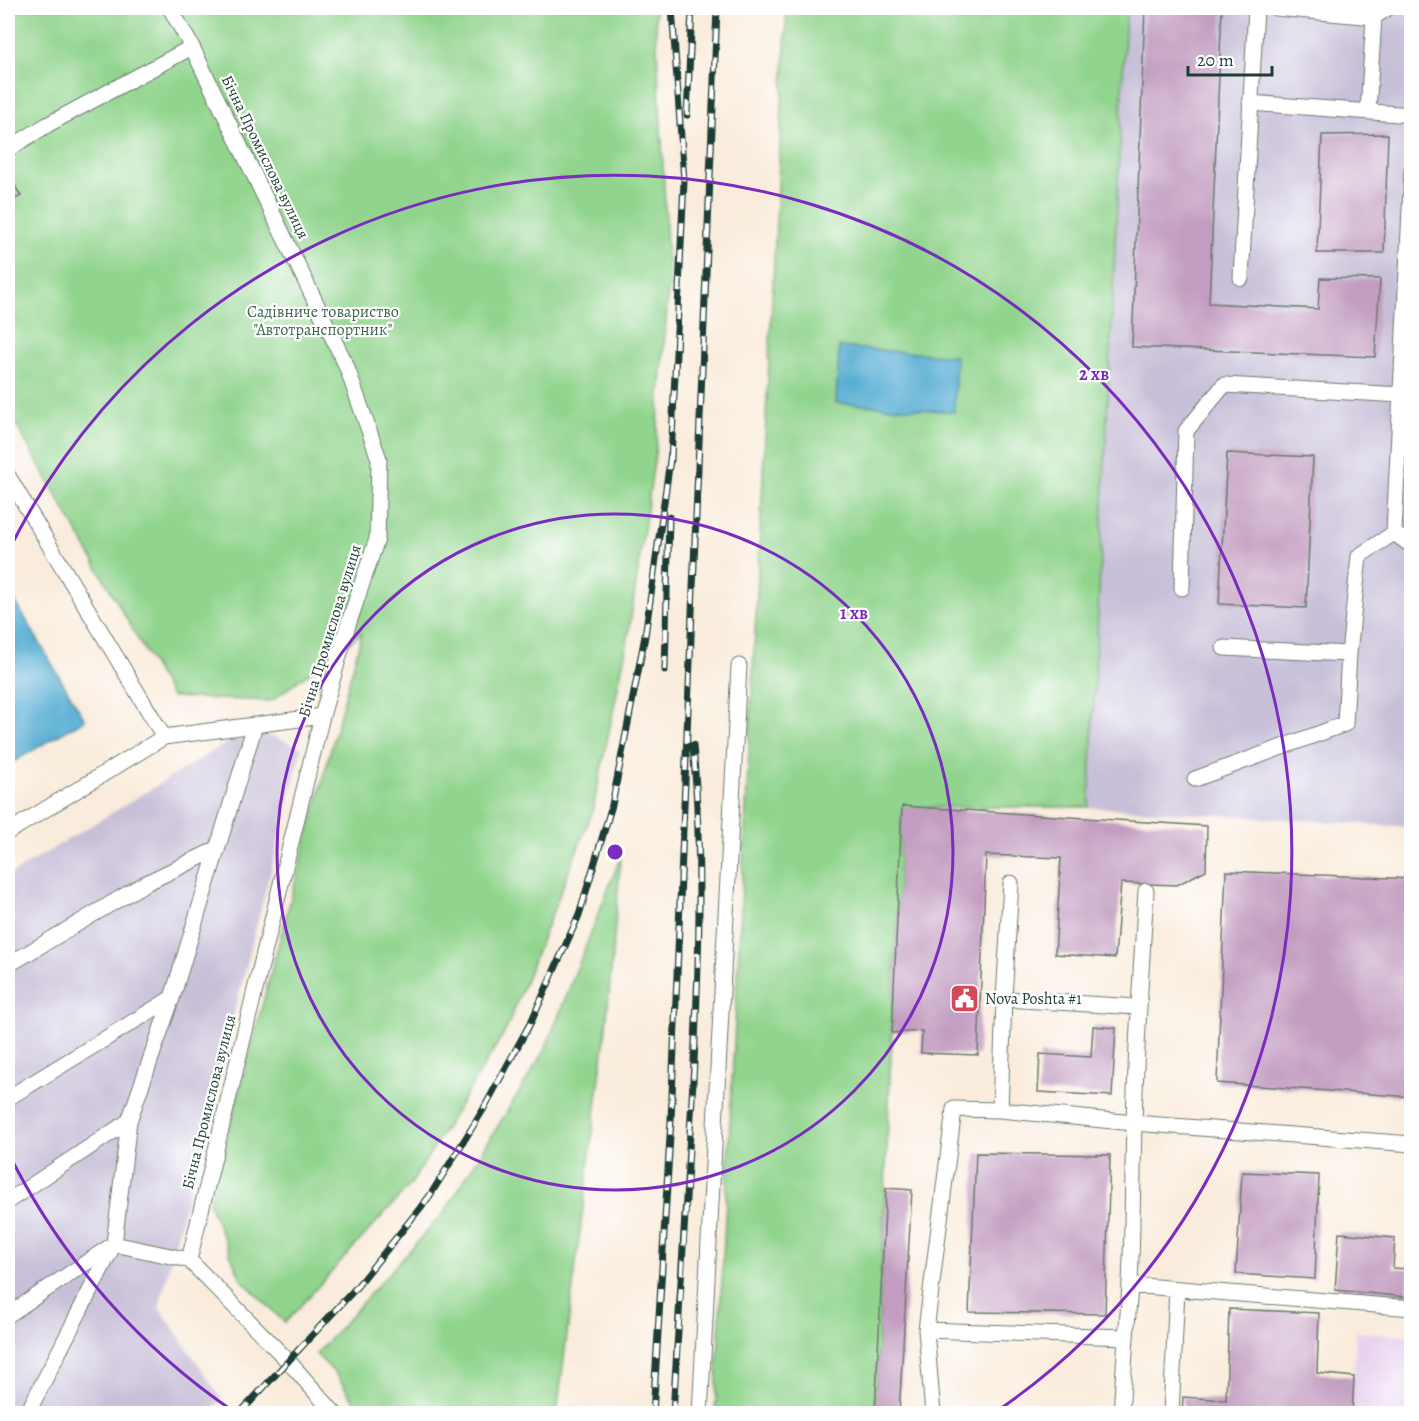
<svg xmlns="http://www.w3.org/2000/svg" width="1419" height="1421" viewBox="0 0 1419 1421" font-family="Alegreya,serif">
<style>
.built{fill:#e7d2ef}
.industrial{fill:#c8bfd8}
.green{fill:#91d48d;stroke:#588860;stroke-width:1.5}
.water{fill:#57add3;stroke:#3b7584;stroke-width:1.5}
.building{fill:#c29dc1}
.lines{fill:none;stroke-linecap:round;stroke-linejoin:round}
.lane-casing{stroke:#6b7a6f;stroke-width:17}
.lane{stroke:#fff;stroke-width:15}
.rail-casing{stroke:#1f3d34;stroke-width:7}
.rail{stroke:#fff;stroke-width:4.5;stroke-dasharray:14;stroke-linecap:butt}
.ring{fill:none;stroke:#7b2cbf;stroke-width:3}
.labels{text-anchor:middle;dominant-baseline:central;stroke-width:4.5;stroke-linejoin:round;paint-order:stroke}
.street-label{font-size:16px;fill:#1f3d34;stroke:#fff}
.park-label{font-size:16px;fill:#3c634a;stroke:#fff}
.poi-label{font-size:16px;fill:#1f3d34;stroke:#fff;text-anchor:start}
.centre{fill:#7b2cbf;stroke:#fff;stroke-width:3}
.ring-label{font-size:18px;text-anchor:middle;font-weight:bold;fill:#7b2cbf;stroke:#fff;stroke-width:4.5;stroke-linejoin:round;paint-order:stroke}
</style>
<rect width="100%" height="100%" fill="#fff"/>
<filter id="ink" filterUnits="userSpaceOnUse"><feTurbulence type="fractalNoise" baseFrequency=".0167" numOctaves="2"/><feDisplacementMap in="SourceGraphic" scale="12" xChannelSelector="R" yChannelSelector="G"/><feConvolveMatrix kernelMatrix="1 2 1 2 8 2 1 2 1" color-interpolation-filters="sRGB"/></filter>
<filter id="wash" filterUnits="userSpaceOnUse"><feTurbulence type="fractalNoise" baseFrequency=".008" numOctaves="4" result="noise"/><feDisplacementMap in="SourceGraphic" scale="24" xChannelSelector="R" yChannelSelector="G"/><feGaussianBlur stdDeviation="1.35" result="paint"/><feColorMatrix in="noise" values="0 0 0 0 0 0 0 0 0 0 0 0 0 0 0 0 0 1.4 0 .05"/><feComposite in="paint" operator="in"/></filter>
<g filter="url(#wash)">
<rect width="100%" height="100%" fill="#f9ecdc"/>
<path class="built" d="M1356,1332L1411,1336V1413L1352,1414Z"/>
<path class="industrial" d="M1126,8H1411V827L1089,807Z
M267,734L302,748L159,1307L222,1399L208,1413L8,1414V876L230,741Z"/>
<path class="green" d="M8,8H655L669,283L656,448L628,638L593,810L506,1030L411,1184L285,1323L241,1279L209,1204L362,633L271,701L171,697L8,410Z
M787,8H1126L1089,807H902L875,1413L715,1414Z
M621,856L606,1028L557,1413H362L335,1373L316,1354L446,1210L545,1050Z"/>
<path class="water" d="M839,347L956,356L954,412L836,403Z
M8,589L85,720L8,765Z"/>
<g id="blocks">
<path class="building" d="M1145,8H1222L1209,303L1318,309L1320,278L1380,279L1375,357L1132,347Z
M1388,134L1384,253H1317L1322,135Z
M8,174L21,196L8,203Z
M1227,453L1313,457L1306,608L1219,604Z
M902,806L1207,826L1206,870L1177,885L1121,883L1115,958L1055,954L1061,858L986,855L978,1055L921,1053L922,1031L892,1033Z
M1226,871L1412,879V1097L1217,1083Z
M1093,1026L1116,1028L1112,1096L1038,1092L1040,1054L1091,1057Z
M976,1153L1110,1155L1105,1314L969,1312Z
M1242,1172L1319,1175L1315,1279L1236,1274Z
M886,1188L912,1190L899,1414H875Z
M1339,1233L1395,1238L1393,1268L1409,1269L1408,1297L1335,1290Z
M1229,1309L1319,1313L1317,1373L1354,1377L1352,1414H1182L1183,1397L1226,1400Z"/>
</g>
</g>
<g filter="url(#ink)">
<use href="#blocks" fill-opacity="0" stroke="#6b7a6f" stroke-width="1.5"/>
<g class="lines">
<defs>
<path id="lane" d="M170,8L192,47L346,365L379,459L377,539L347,628L322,716L189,1260
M1276,8L1374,17L1388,8
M1250,103L1412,115
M1368,111L1374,17
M8,149L47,125L192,47
M1241,278L1256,8
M8,476L164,737
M1394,533L1412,546
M1182,588L1186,431L1224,385L1401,395
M1224,648L1349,654L1359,556L1394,533L1412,170
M1195,779L1345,724L1349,654
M8,832L164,737L322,716
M1011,883L1004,999L1000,1110L1134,1123L1412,1144
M8,965L144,884L217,849
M1004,999L1138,1007
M8,1098L172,998
M8,1201L129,1121L172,998L255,725
M1131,1285L1412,1308
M8,1315L114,1244L189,1260L289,1362L335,1414
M926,1330L1126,1337C1133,1266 1132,1195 1134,1123C1136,1046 1141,969 1146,891
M27,1414L114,1244L129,1121
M700,1414L739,666
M933,1414L926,1330L954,1109L1000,1110
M1121,1414L1126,1337
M1171,1414L1177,1289"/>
</defs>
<use href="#lane" class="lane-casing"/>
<use href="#lane" class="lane"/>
<defs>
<path id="rail" d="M687,115L692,8
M671,460L684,181L672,8
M665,670L669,517
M239,1414L355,1289L429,1197L483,1110L532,1020L579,915L612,805L645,636L671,453
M653,1414L671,1120L717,8
M673,1414C679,1320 685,1226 690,1132C698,1003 704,874 693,745"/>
</defs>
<use href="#rail" class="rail-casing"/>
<use href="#rail" class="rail"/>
</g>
</g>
<g class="ring">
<circle cx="615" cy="852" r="338"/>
<path d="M236 1413A677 677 0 0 1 9 1154M9 550A677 677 0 1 1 994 1413"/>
</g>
<defs>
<symbol id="civic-square" viewBox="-11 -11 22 22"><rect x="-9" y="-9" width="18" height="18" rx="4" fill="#d1495b" stroke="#fff"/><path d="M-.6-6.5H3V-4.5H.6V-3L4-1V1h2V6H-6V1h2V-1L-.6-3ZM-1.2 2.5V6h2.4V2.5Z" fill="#fff"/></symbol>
</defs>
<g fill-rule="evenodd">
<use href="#civic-square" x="948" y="982" width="33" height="33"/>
</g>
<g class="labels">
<g class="street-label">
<text transform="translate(265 157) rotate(64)">Бічна Промислова вулиця</text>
<text transform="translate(330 631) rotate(-73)">Бічна Промислова вулиця</text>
<text transform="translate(209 1102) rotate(-76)">Бічна Промислова вулиця</text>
</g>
<g class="park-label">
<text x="323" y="312">Садівниче товариство<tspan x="323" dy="18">"Автотранспортник"</tspan></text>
</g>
<g class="poi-label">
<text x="985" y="999">Nova Poshta #1</text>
</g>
</g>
<circle cx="615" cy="852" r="9" class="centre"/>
<g class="ring-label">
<text x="1094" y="380">2 хв</text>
<text x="854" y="619">1 хв</text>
</g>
<rect width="1419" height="1421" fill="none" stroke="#fff" stroke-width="30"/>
<path d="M1188 66v9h84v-9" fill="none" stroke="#1f3d34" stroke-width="3"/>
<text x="1197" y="66" font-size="18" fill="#1f3d34" stroke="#ffffff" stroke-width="4.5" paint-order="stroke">20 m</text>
</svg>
